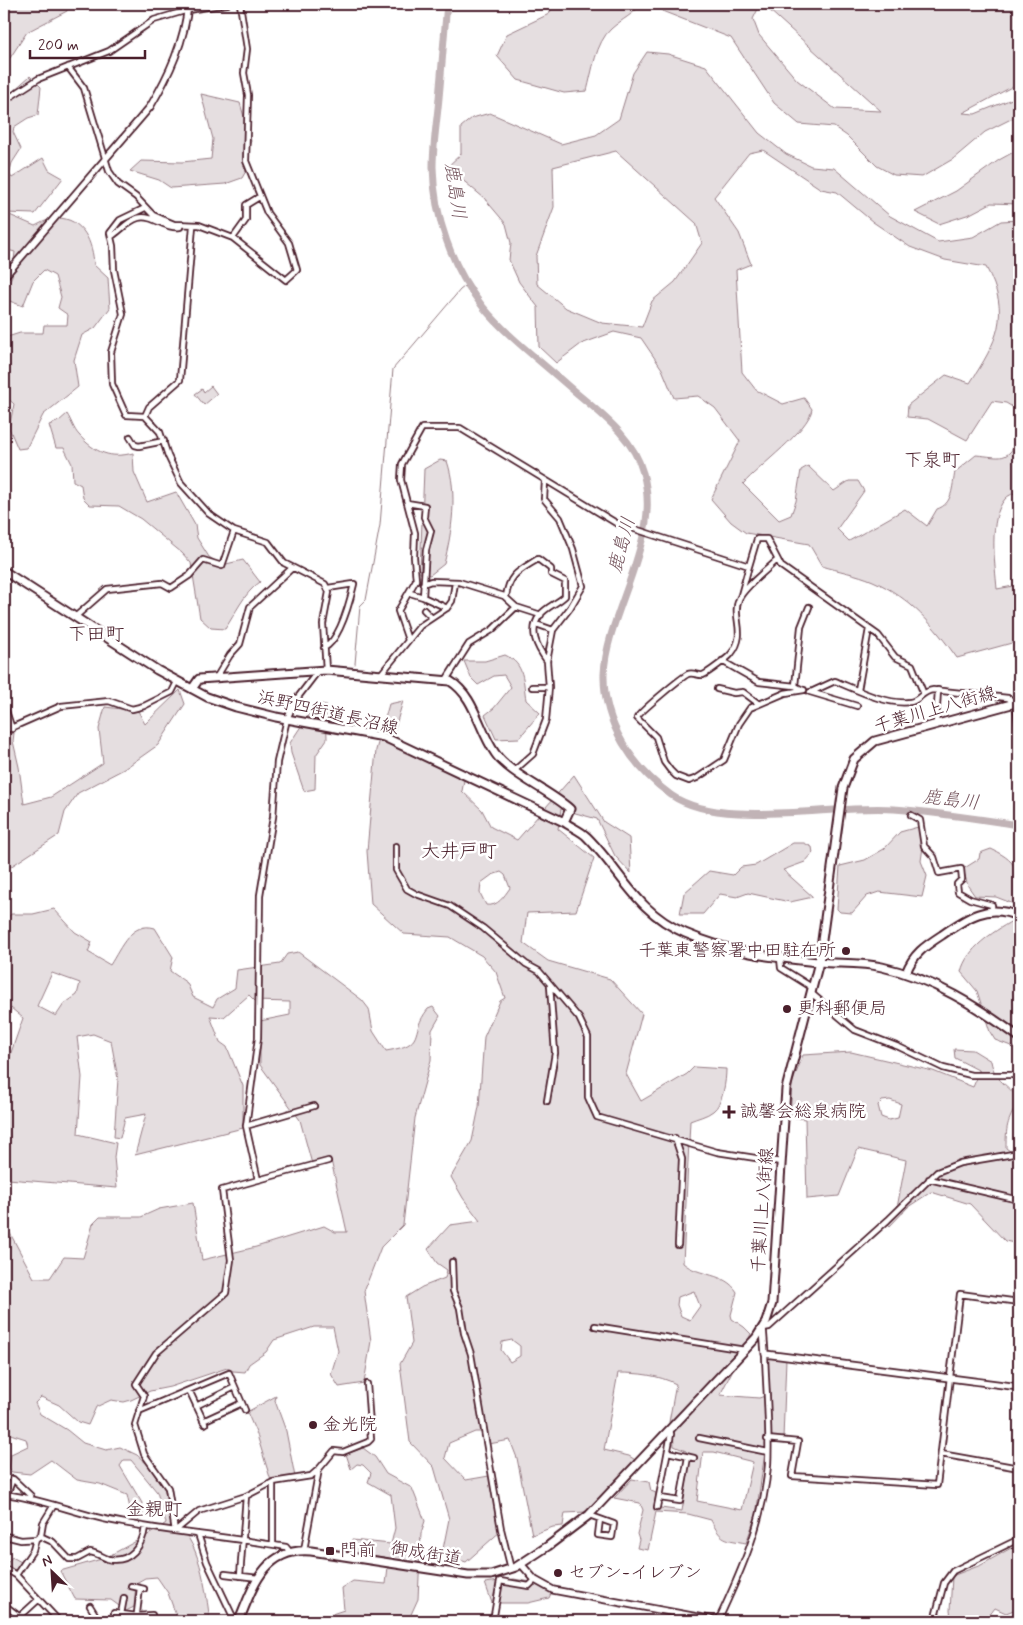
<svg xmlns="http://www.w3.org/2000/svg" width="1023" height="1625" viewBox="0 0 1023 1625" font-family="Mynerve,'Klee One',sans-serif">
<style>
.green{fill:#e5dee0;stroke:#987e86;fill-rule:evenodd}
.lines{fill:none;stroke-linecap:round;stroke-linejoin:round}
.stream{stroke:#91787e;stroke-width:1}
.river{stroke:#c1b3b6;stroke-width:7}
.minor-casing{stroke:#4a1f2b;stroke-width:8}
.tertiary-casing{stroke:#4a1f2b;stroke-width:9}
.primary-casing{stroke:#4a1f2b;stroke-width:11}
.minor{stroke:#fff;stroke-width:4.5}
.tertiary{stroke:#fff;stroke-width:5.5}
.primary{stroke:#fff;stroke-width:7}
.poi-dot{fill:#4a1f2b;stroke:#fff;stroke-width:2}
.labels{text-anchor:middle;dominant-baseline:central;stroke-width:5;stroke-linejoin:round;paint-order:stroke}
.street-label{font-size:18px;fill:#4a1f2b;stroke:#fff}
.poi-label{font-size:18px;fill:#4a1f2b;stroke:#fff;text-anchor:start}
.water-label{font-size:19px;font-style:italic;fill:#74535c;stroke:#fff}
.neighbourhood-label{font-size:19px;fill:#4a1f2b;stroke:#fff}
</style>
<rect width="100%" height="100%" fill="#fff"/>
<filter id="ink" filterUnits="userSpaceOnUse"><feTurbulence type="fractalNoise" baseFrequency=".02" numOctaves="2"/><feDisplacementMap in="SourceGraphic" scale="10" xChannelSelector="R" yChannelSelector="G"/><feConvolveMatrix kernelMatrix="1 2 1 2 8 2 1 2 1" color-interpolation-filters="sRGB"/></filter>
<g filter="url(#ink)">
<path class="green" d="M4,4H67V11L27,32L10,58L4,63Z
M554,4H641C633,15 622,19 611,29C596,42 592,72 587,91L564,93L518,80L497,56L507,34L549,14Z
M655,4H1019V83L963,113L975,114L1019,96V115L985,132L953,159L922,177L894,175L877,166L847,136L834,127L799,124L774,103L731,38L662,11ZM759,7L768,9L881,111L835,109L797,80L759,35L753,19Z
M647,52L668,54L706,66L759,133L786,154L811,166L834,168L890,216L938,242L973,237L1001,221L1019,220V411L1006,403L992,401L967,440L928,419L907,417L908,405L946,375L970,383C997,341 1012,315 986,267L945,260L910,247L873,222L837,192L821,189L763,150L749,153L714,197L739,233L751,264L736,270L742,372L756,390L783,404L804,398L812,409C809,430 759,466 743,484L779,520L791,515L796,501L801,470L808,466L834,491L849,481H858L864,491L837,529L849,541L905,509L927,526L937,509C953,504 952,487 955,472L976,455C1002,457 1007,463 1019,437V491C1015,493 1008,495 1005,499C988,519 995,564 997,589L1019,585V641L957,658C935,627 910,597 873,581C857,574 838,571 822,566L809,544L746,533L731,522L711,499L740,441L715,408L698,396L674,398L662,369L641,338L614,332L581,344L556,363L539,347L538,307L519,282L509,260L511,243L506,224L484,198L447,167L461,154V127L472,118L490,113L561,144L596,135L619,119L633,73ZM616,151L696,223L702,243L675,282L652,301L642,327L602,323L566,308L537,284L536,256L554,207L553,167Z
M30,76L41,87L38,115L28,118L14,127L13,132L21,149L12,163L9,174L12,178L43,158L49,170L63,178L35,214L5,213L35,226C41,223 50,218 57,218C83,218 93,243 94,265L108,278L110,308L95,328L82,335L74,360L78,387L43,415L28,445L26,448L18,449L9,428L14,404L4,395V338L20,333H43L44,325H67L68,315L58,308L61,297L55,276L44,270L33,281L23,306L4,299V291L12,276L15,252L4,249V99Z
M201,94L240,103L251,141L244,160L246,171L242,178L225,184L171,188L159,180L130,171L141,161L182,162L211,159L213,139Z
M1019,149V204L991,203L970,214L939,224L915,212L956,191L999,160Z
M211,386L217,394L204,405L195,394L202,389L204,392Z
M67,414C71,420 74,430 79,435C95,453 111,459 133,453L134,472L147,502L176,492L195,525L197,538L209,557L222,565L243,560L260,582C243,594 236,613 225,629L211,628L200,618L191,563L182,553L141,519L119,506L90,505L83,498L81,485L73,481L72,464L64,448H56L49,425L59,421Z
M440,460L447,461C458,493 452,532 444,564L430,575L420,573L424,469Z
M505,655C525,664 523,681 526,700L540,713L519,738L496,739L485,715L494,708L511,687L504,675L494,676L478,685L471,678L464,661H485Z
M180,690L185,704L158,745L124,769L78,793L65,812L59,835L4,871V735L14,733L13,741L19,767L24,804L51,797L103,763L99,729L105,707L138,711L145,724Z
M403,701L391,742L465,775L462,791L482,810L491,827L517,840L574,775L604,822L629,838L631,873L615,856L597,819L561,809L558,829L594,858L576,911L527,913L523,943L548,961L610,979L642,1014L626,1074L641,1101L687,1074L694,1067L726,1069C726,1081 723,1104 713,1111C707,1116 697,1118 690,1121L683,1263C699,1277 725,1272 737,1292L731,1315L732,1319L744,1327L751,1334L720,1395L759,1398L768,1395V1356L786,1359L783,1439L770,1437L766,1445L756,1515L746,1543C725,1539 721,1541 711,1520L688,1514L656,1512L648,1550L637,1548L639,1540L637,1534L643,1510L640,1503L614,1498L632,1479L649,1482L651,1491L656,1493L654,1507L682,1511L690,1460L686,1451L674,1446L673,1430L669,1422L676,1384C658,1375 639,1373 618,1373L604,1450L629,1456L637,1461L586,1512L565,1513L563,1526L553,1527L532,1535L517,1458L510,1440L489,1444L486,1432H475L449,1443L445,1458L466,1480L489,1476L502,1530L466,1562L442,1554L449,1519L434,1467L410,1442L400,1364L412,1343L406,1297L422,1287L445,1278L447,1270L437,1263L428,1249L450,1225L480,1221L463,1198L451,1177L472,1141L479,1107L484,1037L500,1001L505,998L496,972L482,956L450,937L404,934L371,904L367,851L376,750L389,704ZM501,872L505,875L510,888C504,896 498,907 486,905L480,893L481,883L492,875ZM694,1291L700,1306L690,1320L681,1316L677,1305L678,1297ZM512,1340L520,1346V1356L510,1362L501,1350L502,1342ZM703,1452H714L753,1462L742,1510L697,1501Z
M321,704L326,705L327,739L316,755L315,789L304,791L291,753L290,743L313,708Z
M918,827L925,833L921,861L927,876L922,897L879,892L867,896L852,913L840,912L837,909L840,866L865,860L884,849L900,832Z
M793,843H804L812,847L813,853L805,862L783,870L813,897L790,902L748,893L737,897L720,894L703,914H680L684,893L709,871L733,875L741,867L756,865Z
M991,849C1022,863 1019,875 1019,906L996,897L975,896L968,886L963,869L979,859L980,853Z
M54,909L75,932L92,942L88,952L110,965C121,948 131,921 155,928L173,957L170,971L187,983L193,997L213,1007L217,999L235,988L237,970L280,964L287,954L298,952L362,1000L369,1009L373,1031L386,1051C428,1044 408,1034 428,1009L433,1007L440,1016L432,1030L431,1060L415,1118L403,1225L381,1247L364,1291L371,1341L364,1383L339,1387L331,1374L338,1351L333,1327H314L274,1340L266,1352L249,1364L245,1372L233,1371L227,1368L170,1387L150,1391L131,1400L124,1402L111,1400L96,1407L88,1425L78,1422L59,1405L41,1397L35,1403L40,1414L67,1430L83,1443L106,1450L120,1447L137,1455L147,1464L168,1494L171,1523C200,1533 206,1593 210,1621H178L168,1593L157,1577L145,1578L136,1583L134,1607L126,1611L111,1600L75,1599L60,1571L105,1558L155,1531L166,1523L157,1492L131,1460H124L120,1466L142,1503L143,1516L137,1522L132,1517L127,1495L100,1484L77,1480L51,1460L30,1474L12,1472L9,1469L11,1454L28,1446L26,1439L4,1432V1222L34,1278H50L64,1257L83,1258L93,1224L100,1217H141L159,1209L193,1203L202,1260L256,1247L324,1226L335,1232H347L331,1160L312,1164L300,1120L260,1065V1021L290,1015V1002L255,1001L249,995L224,1017L210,1016L220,1042L227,1047L243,1086V1128L135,1155L146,1114L125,1118L120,1138L114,1137L118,1079L111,1041L93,1034L77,1037L82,1077L78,1134L116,1143L114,1157L117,1188L8,1179L4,1192V1062L7,1064L23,1018L11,1008L4,1029V922L11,914H33ZM52,973L80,983L77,995L64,1004L56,1016L37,1006Z
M1012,921L1019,924V972L1016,977L1019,982V1049L995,1040L990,1032L977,991L961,972C966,949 993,932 1012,921Z
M954,1049L973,1050L991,1061C995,1083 1008,1083 1019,1100C1008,1122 1006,1122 1006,1148L1019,1158V1244L1005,1241L970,1204L931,1192L908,1207L890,1226L888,1224L897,1208L906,1160L858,1149L839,1196L807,1199L805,1119L790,1117L792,1084L803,1055L851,1052L933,1071L973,1087L980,1071L955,1058ZM890,1100L901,1104L898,1118L889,1120L881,1117L878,1105L882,1101Z
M276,1396L275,1401L286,1431L295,1477L271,1481L257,1435L247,1412Z
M363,1448L375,1457L386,1474L412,1488L425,1521L421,1533L418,1599L408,1621H323L326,1616L344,1610L342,1588L353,1581L386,1584L389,1558L351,1552L352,1540L391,1544L395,1528L391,1495L368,1482L371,1473L363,1465L357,1464L351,1469L346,1454Z
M1011,1548L1019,1550V1608L1006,1613L995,1608L985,1621H952L950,1611L952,1576L981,1565Z
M12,1557L23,1563L15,1574L4,1567Z
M514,1579L548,1585L552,1591L549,1598L528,1603H492L485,1583Z"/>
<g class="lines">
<path class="stream" d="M355,664L360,606L366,600L380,525L393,369L460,290L468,284"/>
<path class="river" d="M447,4C444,35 442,66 439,98C437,121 433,144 433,167C434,217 452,268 483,307C507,336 538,359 566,384C594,409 633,434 643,473C653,508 644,537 633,571C623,602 605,641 604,674C603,723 632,767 671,795C721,830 833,804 894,809C936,812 978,819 1019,825"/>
<defs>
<path id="minor" d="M68,67L84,88L109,171L118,184L136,197L153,215L162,219L174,224L199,225L233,238L286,280L297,270L289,243L267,213L246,161L248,95L244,73L247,49L240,4
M4,101L38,79L109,51L154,20L188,10L227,4
M145,208L120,220L110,233L113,246L114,270L123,314L111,352L112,384L126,415L145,416L160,432L168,456L181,483L209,514L234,531L268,542L284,563L325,584L329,592L323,624L326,670
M112,236C120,231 128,221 138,218C153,214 166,230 180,227
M233,238L246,220V205L259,197
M145,416L149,407L180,380L193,226
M130,437L135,445L139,446L164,441
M407,503L425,506L424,517L431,531L426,550L423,597L447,608
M776,561C767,570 744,587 739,599C731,617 748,633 731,654C728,658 708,673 703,675C699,676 693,672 688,674C682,677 638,713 637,718L656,737L664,762L670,770L676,776L689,781L697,778L724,760L739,724L750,708L785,693L804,690
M749,566L757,539H767L781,566L878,635L895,657L912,665L923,692
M423,584L431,581L459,582L504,596L516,607L541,615
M410,593L423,597
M506,597C509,574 519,571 538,559L551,569V574L565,581V596C558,603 546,607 540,615C528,631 537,647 547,661
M424,610L432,618
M75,617L107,589L162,583L171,588L189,576L203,560L222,566L234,531
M536,624L553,630
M408,640L398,611L416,580L414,557L415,533L401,480L402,464L422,428H460L616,523L749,566L741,595
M324,648C340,640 350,601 354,584L328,588
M722,661L759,682L795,686L803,690
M381,674L420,626L447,608L452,601L455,583
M216,678L230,655L240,644L250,607L292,568
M446,680L469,644L492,630L516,607
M795,686L801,627L809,607
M532,687H549
M717,689L734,693L743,692L759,704
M858,690L869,629
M810,692L857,706
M811,692L835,681C857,690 886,705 910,702C919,701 922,691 933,690L1008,698L1016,703L1019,735
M4,705L12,729
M936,724L938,690
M4,731L61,706L109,701L132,709L144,706L172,692L177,682
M515,770L533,754L546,720L549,687L547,661L553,630L570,608L583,586L573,549L560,518L544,499L545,481
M911,815L920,820L924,846L934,857L939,873L961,869L962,879L957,884L958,892L970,899L992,905V911
M396,846V870L407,889L416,894L450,906L483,928L526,964L539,971L579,1018L588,1037V1097L597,1117L717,1152L781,1162
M780,958L781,968L813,988
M811,993L855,1030L899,1047L943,1068L971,1075H1019
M547,1101L555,1053L550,986
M246,1126L314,1106
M675,1138L682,1159L678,1245
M929,1179L1019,1200
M258,1180L328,1161
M452,1262L453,1291L460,1308L464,1333L471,1354L501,1529L511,1569
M595,1326L745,1350
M763,1328L769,1327L888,1220L937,1172L960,1163L1019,1153
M189,1390L205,1424
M196,1406L235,1387
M139,1411L229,1373L245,1410
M203,1421L242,1403
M699,1438L768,1452
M767,1439L798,1442L792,1476L937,1485L960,1294L1019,1302
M668,1452L694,1458
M941,1454L1019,1468
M4,1494C38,1498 70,1511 104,1519C164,1532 225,1536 286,1547L290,1552
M7,1494L13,1479L31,1496
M660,1498L680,1501L688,1457
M657,1507L671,1434L670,1430
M589,1515L614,1524L612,1537L598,1535L600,1519
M175,1531L168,1488L144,1454L135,1425L144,1396L136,1384L156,1353L226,1293L231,1260L222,1190L258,1180L246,1126L258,1038L260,895L273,817L277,762L287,719L295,701L318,671
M175,1531L199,1511L246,1496L273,1482L311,1476L319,1469
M198,1534L207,1562L235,1621
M40,1536L53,1542L69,1559H77L90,1552C97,1553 102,1557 108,1559C130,1564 143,1545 145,1527
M4,1538L5,1536L21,1540L36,1539
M273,1544V1482
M304,1550L319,1469L334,1451L343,1452L368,1442L371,1439L367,1384
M4,1568L16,1575L59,1621
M225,1574L258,1578
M16,1575L33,1550L36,1539L41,1535L43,1523L54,1505
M240,1576L246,1496
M131,1586L144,1589
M90,1606L98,1619L97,1621
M4,1608L7,1607L20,1617
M114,1613L137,1616L152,1615
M121,1614L124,1598
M15,1621L38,1600
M136,1621L140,1588
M493,1621L500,1581L529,1586L535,1580
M718,1621C741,1572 764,1520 768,1465C770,1429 766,1391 765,1354
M934,1621L944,1583L953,1571L1019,1539"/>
<path id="tertiary" d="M4,277L150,107C169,75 185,41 188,4
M763,1328L765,1354L1019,1387
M521,1564L535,1580L553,1590L719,1621"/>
<path id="primary" d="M4,571L157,670L207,697L236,707L276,717L384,737L564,822C571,827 581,831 587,837C622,872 636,912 685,933C732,953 768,957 818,962C839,964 861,962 882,967C932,978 978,1007 1019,1037
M192,689L199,679L326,670L450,681C475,696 479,731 495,753C508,773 550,791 570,809L564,822
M906,973C913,954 925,946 942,935C966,918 989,902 1019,917
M239,1621C253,1586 265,1547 311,1551L468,1575H491L516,1567L548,1546L589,1515L756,1338L766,1322L772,1303L786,1089L819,962L843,788L854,759L875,741L1019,702"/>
</defs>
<use href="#minor" class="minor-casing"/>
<use href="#tertiary" class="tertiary-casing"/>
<use href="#primary" class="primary-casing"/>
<use href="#minor" class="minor"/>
<use href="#tertiary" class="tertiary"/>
<use href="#primary" class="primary"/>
</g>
</g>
<g class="poi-dot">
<circle cx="846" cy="951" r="5"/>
<circle cx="787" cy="1009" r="5"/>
<path d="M726.5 1104.5h5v5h5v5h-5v5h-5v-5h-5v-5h5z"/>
<circle cx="313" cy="1425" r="5"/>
<rect x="325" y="1546" width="10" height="10" rx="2.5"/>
<circle cx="558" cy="1573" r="5"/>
</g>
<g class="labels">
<g class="street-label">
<text transform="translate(935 710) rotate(-16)">千葉川上八街線</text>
<text transform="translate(328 713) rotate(13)">浜野四街道長沼線</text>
<text transform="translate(763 1210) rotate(-86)">千葉川上八街線</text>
<text transform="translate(426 1554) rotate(9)">御成街道</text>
</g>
<g class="poi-label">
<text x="836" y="951" text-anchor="end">千葉東警察署中田駐在所</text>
<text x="797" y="1009">更科郵便局</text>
<text x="740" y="1112">誠馨会総泉病院</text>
<text x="323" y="1425">金光院</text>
<text x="340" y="1551">門前</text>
<text x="568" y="1573">セブン-イレブン</text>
</g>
<g class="water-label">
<text transform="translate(455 191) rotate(82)">鹿島川</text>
<text transform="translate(622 545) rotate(-75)">鹿島川</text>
<text transform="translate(951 800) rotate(7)">鹿島川</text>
</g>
<g class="neighbourhood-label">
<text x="932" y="460">下泉町</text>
<text x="96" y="634">下田町</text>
<text x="459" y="851">大井戸町</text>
<text x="154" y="1509">金親町</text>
</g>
</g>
<rect width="1023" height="1625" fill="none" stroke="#fff" stroke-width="20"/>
<rect x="10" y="10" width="1003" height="1605" fill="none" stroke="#4a1f2b" stroke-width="2" filter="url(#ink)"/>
<g transform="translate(52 1572) rotate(335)" stroke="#ffffff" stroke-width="4" paint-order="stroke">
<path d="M0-4L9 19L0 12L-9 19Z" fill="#4a1f2b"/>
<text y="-8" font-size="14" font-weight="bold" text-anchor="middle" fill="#4a1f2b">N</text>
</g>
<path d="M30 50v8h115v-8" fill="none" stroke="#4a1f2b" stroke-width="2.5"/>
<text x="38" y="50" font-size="15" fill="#4a1f2b" stroke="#ffffff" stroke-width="4" paint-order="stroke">200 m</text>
</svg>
